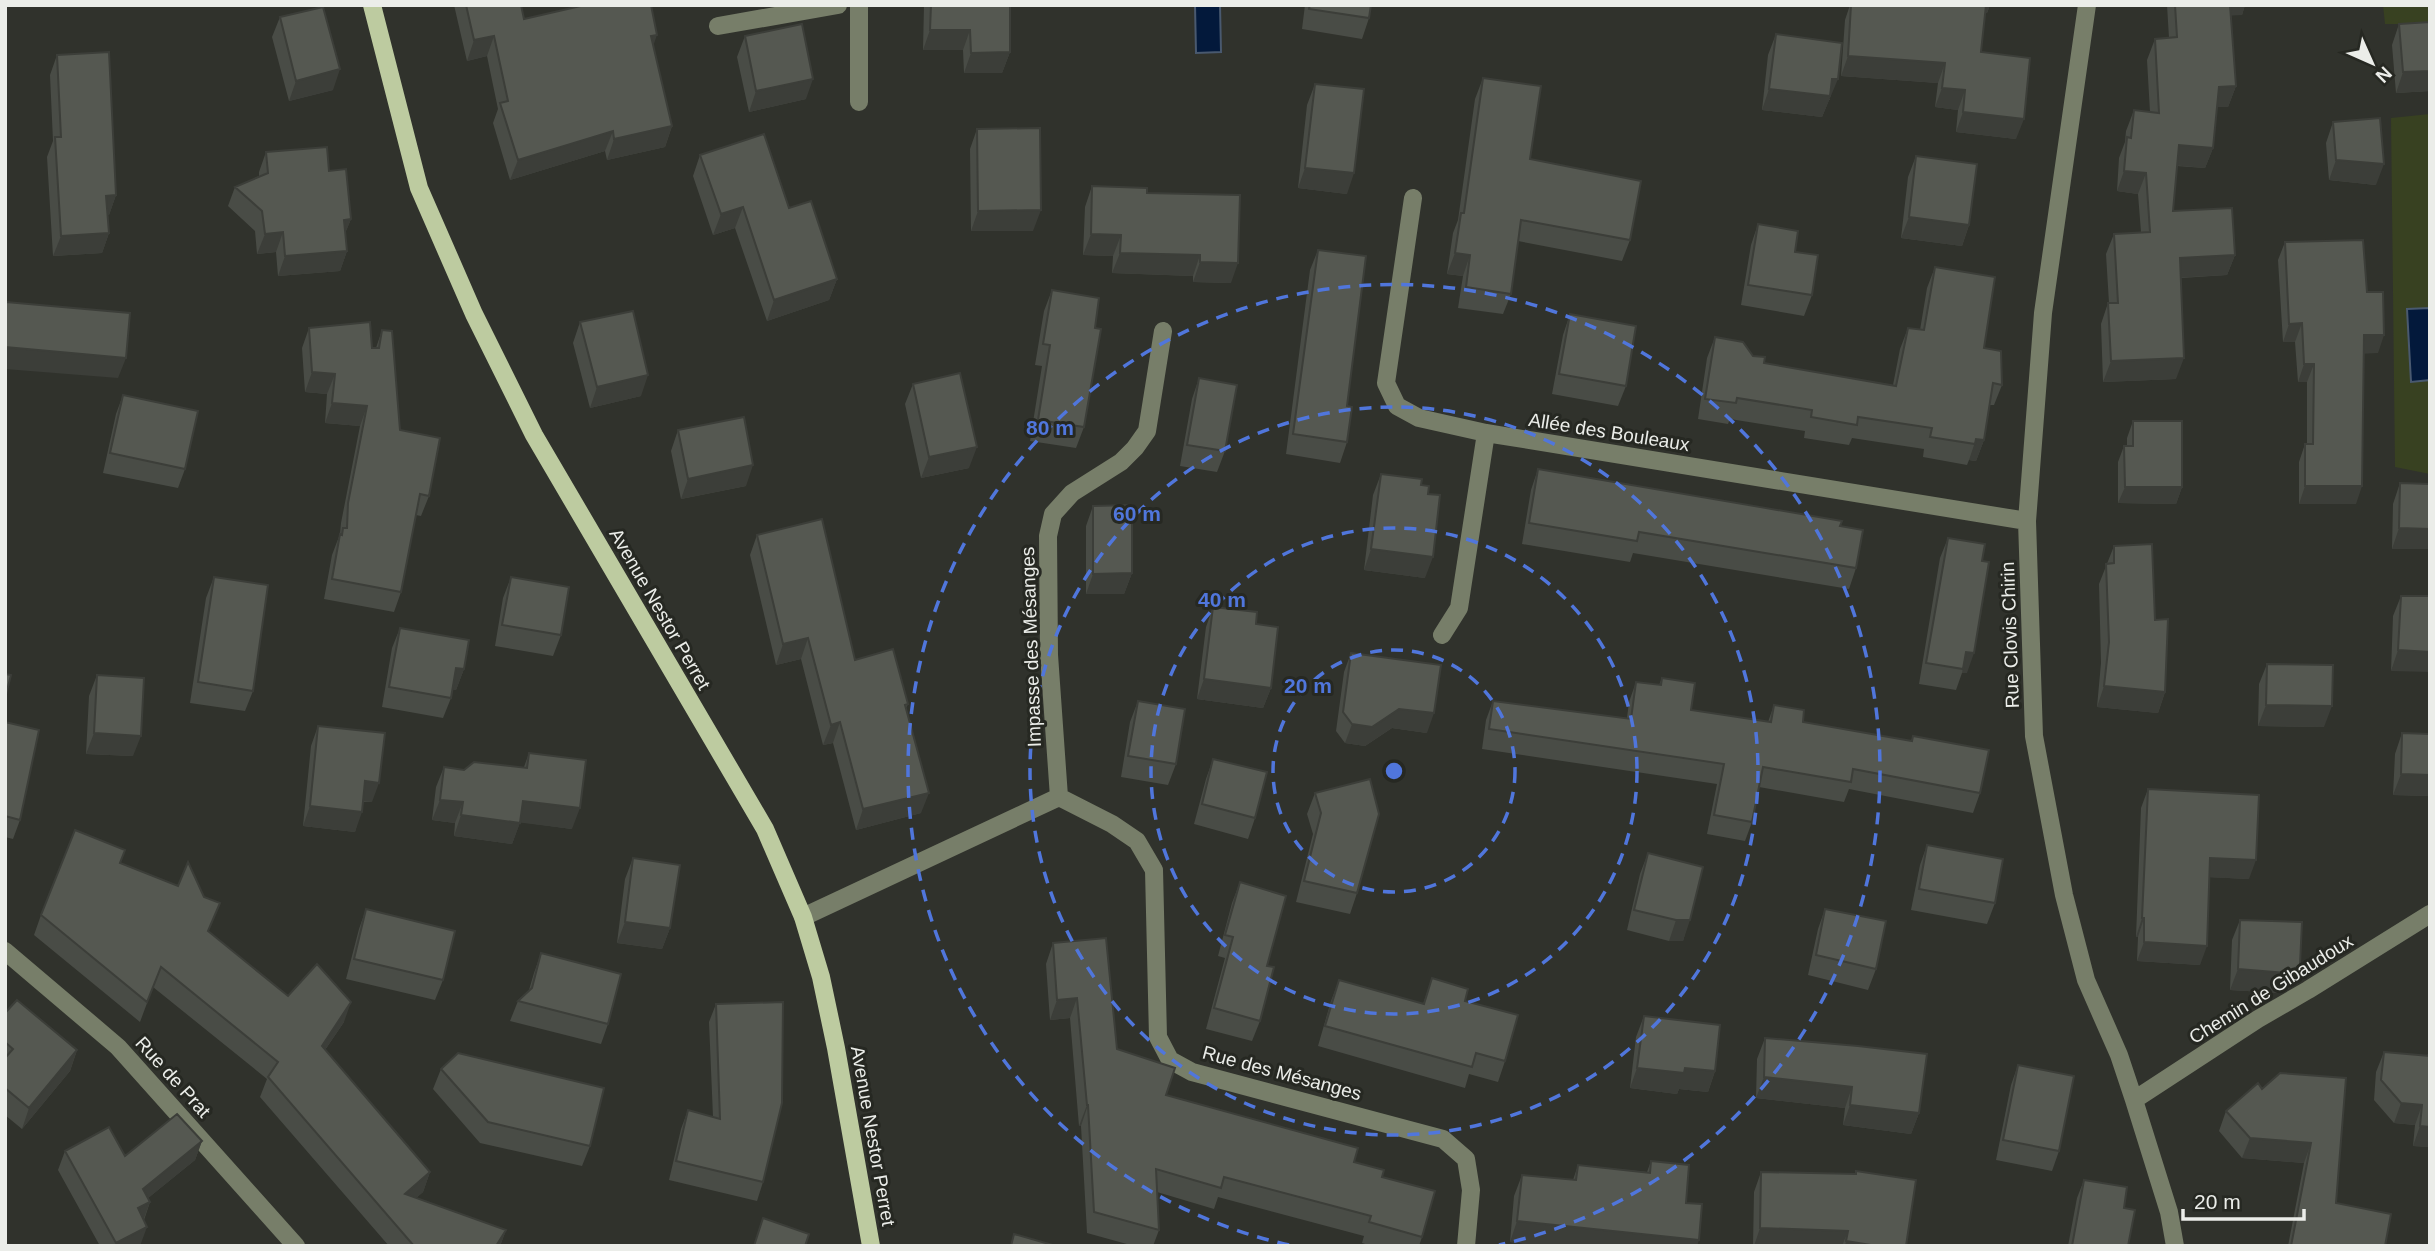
<svg xmlns="http://www.w3.org/2000/svg" width="2435" height="1251" viewBox="0 0 2435 1251" font-family="Arial,sans-serif">
<style>
.green{fill:#384121}
.water{fill:#03193b;stroke:#49596f;stroke-width:2}
.lines{fill:none;stroke-linecap:round;stroke-linejoin:round}
.minor{stroke:#777e69;stroke-width:18}
.major{stroke:#bdcba0;stroke-width:18}
.wall{fill:#494c46}
.shaded-wall{fill:#3c3e39}
.building{fill:#555851;stroke:#3c3e39;stroke-width:2}
.ring{fill:none;stroke:#5076dc;stroke-width:3.5;stroke-dasharray:12 9}
.labels{text-anchor:middle;dominant-baseline:central;stroke-width:6;stroke-linejoin:round;paint-order:stroke}
.street-label{font-size:19px;fill:#ebede9;stroke:#262822}
.centre{fill:#5076dc;stroke:#262822;stroke-width:3.5}
.ring-label{font-size:21px;text-anchor:middle;font-weight:bold;fill:#5076dc;stroke:#262822;stroke-width:6;stroke-linejoin:round;paint-order:stroke}
</style>
<rect width="100%" height="100%" fill="#30322c"/>
<path class="green" d="M2383,5H2430V24H2385Z
M2430,114V474L2395,467L2391,118Z"/>
<path class="water" d="M1195,5H1220L1221,52L1196,53Z
M2430,308V380L2411,382L2407,309Z"/>
<g class="lines">
<path class="minor" d="M859,5V102
M2087,5L2043,313L2027,521L2034,736L2064,895L2086,980L2119,1055L2134,1100L2169,1212L2175,1246
M718,26L838,5
M1413,198L1386,383L1397,406L1419,418L1486,433L2027,521
M1442,635L1459,608L1486,433
M1059,797L1112,824L1137,841L1154,870L1158,1037L1170,1060L1192,1072L1443,1139L1466,1159L1471,1190L1466,1246
M1059,797L1049,655L1048,536L1053,514L1072,493L1121,462L1135,448L1147,431L1163,331
M803,917L1059,797
M5,951L118,1047L296,1246
M2134,1100L2258,1019L2308,990L2430,914"/>
<path class="major" d="M372,5L419,188L474,314L534,435L765,829L803,917L821,977L836,1048L871,1246"/>
</g>
<path class="wall" d="M454,5H521L524,19L579,7L578,5H651L653,46L672,126L665,147L607,160L605,151L510,180L493,123L498,109L487,56L467,61Z
M924,5H1010V52L1002,73H964L963,50H923Z
M1305,5H1371L1369,18L1362,39L1302,29Z
M1850,5H1990L1987,13H1985L1981,52L2016,139L1956,132L1958,110L1935,107L1938,83L1841,76L1845,20Z
M2167,5H2245L2242,15H2231L2236,86L2228,107H2217L2213,148L2205,168L2177,166L2173,211L2235,255L2227,275L2181,278L2176,379L2103,382L2101,324L2108,303H2109L2106,254L2114,234L2141,232L2138,194L2117,191L2119,158L2125,142L2126,131L2134,110L2150,112L2147,60L2155,39L2169,38Z
M280,17L333,90L289,101L272,37Z
M2430,22V91L2396,93L2392,45L2399,24Z
M1776,34L1830,100H1829L1822,117L1762,110L1768,55Z
M745,36L806,99L749,112L737,57Z
M57,55L116,195L109,215H108L109,233L102,253L53,256L47,157L53,141L50,75Z
M1483,78L1530,159L1630,240L1622,261L1518,241L1511,294L1503,314L1458,308L1463,276L1447,274L1453,233L1458,220L1475,99Z
M1315,84L1347,194L1298,188L1307,105Z
M2333,122L2376,185L2329,180L2326,143Z
M977,129L1033,231H971L970,149Z
M266,152L329,171L351,219L345,233L347,251L340,271L278,276L276,252L257,254L255,231L228,206L235,187L259,176V172Z
M700,155L789,208L837,279L829,300L767,321L735,228L713,235L693,176Z
M1916,156L1969,225L1962,246L1901,238L1908,177Z
M1092,186L1147,193L1231,283L1193,282V276L1112,273L1113,256L1083,255L1085,207Z
M1758,224L1795,252L1812,295L1804,316L1741,305L1751,245Z
M2285,242L2367,292L2378,353H2363L2356,504H2299V462L2305,444H2307V382H2298L2295,342H2283L2278,260Z
M1318,250L1347,406V442L1340,463L1286,454L1310,270Z
M1935,267L1984,348L2002,385L1994,405H1990L1984,440L1976,461L1969,460L1967,465L1923,457L1924,449L1852,438L1849,445L1804,438L1805,431L1730,419L1728,424L1698,419L1707,358L1715,337L1753,356L1764,363L1893,385L1900,349L1908,328L1920,330L1927,288Z
M1052,290L1084,427L1076,448L1030,441L1042,366L1035,365L1044,311Z
M1570,314L1626,386L1618,406L1552,394L1563,335Z
M580,322L641,396L590,408L573,343Z
M309,328L372,348H376L382,330L400,430L429,496L421,516L416,515L401,592L394,612L324,599L332,555L340,534L341,523L360,426L325,423L327,394L305,392L302,348Z
M1199,378L1225,451L1217,472L1180,466L1192,399Z
M913,384L969,468L921,478L905,404Z
M123,395L185,469L178,488L103,473L116,414Z
M2133,421L2182,487L2176,504L2118,503V462L2124,446H2127V438Z
M678,430L746,486L681,499L671,451Z
M1538,469L1840,526L1856,568L1849,589L1633,553L1630,562L1522,544L1531,490Z
M1381,474L1421,485L1428,494L1425,578L1364,570L1373,495Z
M2400,483L2430,484V549H2392L2393,504Z
M1093,506L1132,573L1124,594H1086V526Z
M757,535L855,660L908,704L906,708L921,813L856,830L833,743L823,745L801,659L776,665L750,555Z
M1948,538L1967,673H1962L1956,690L1919,684L1940,558Z
M2114,546L2155,620L2165,692L2158,713L2097,707L2101,663L2099,584Z
M214,577L253,691L245,711L190,703L206,598Z
M511,577L561,635L553,656L495,646L503,598Z
M2401,596H2430L2391,671L2393,616Z
M1213,607L1256,624L1271,688L1263,708L1197,699L1206,627Z
M400,628L464,669L456,690L452,689L451,698L443,718L382,707L392,648Z
M1351,653L1427,733L1392,728L1365,746L1345,743L1336,731L1344,672Z
M2267,664L2324,727L2258,726L2259,684Z
M97,675L133,756L86,754L89,696Z
M1662,678L1691,710L1768,722L1774,705L1803,722L1911,741L1913,736L1980,793L1973,813L1849,789L1844,802L1759,787L1752,822L1745,841L1707,834L1717,784L1482,749L1486,720L1493,701L1627,718L1629,702L1636,682L1659,685Z
M1138,701L1176,764L1168,785L1121,777L1130,722Z
M5,722L20,820L13,839L5,837Z
M318,726L372,802H363L355,832L303,826L311,746Z
M2402,733L2430,734V796L2393,795L2395,754Z
M529,753L572,829L520,822L512,844L454,836L455,823L432,820L436,787L444,767L464,770L524,767Z
M1213,759L1255,818L1248,839L1194,824L1206,779Z
M2148,789L2249,879L2209,877L2200,965L2137,961L2138,937H2136L2141,808Z
M1315,793L1357,893L1350,914L1296,902L1313,834L1307,814Z
M1927,845L1995,903L1987,924L1911,910L1920,865Z
M1648,853L1703,867L1683,941H1669L1627,930L1640,874Z
M633,858L670,928L662,949L617,943L625,879Z
M121,863L209,932L288,996L344,1022L325,1050L430,1172L423,1192L416,1198L506,1230L500,1246H389L260,1097L267,1079L153,987L140,1022L34,935L41,915Z
M1240,882L1260,1021L1252,1041L1206,1029L1225,958L1218,956L1232,903Z
M366,909L443,980L435,1000L346,979L359,929Z
M1825,909L1876,969L1868,990L1808,975L1818,929Z
M2240,920L2300,965L2293,986L2280,993L2230,990L2232,940Z
M1053,943L1117,1049L1166,1095L1354,1162L1382,1177L1422,1237L1419,1246H1372L1362,1243L1364,1236L1218,1197L1214,1209L1157,1192L1159,1230L1153,1246H1134L1087,1233L1081,1126H1079L1070,1018L1050,1020L1046,964Z
M541,953L608,1024L601,1044L510,1021L518,1001L529,990L534,973Z
M1432,978L1465,1001L1505,1061L1498,1082L1469,1074L1465,1088L1318,1046L1331,1001L1339,980L1423,1004Z
M716,1004L763,1182L757,1201L669,1180L681,1129L688,1110L713,1117L709,1022Z
M5,1013L77,1050L70,1071L22,1129L5,1115Z
M1644,1016L1715,1071L1708,1092L1679,1089L1677,1094L1630,1088L1636,1037Z
M1765,1038L1919,1113L1911,1134L1843,1125L1845,1108L1756,1098L1757,1059Z
M2430,1049V1147L2413,1146L2415,1125L2394,1123L2374,1100L2376,1072L2384,1052L2427,1056Z
M2018,1065L2059,1151L2052,1171L1996,1160L2011,1085Z
M441,1069L590,1146L582,1166L480,1143L433,1089Z
M2280,1073L2336,1203L2385,1246H2288L2304,1163L2242,1158L2219,1131L2226,1111L2262,1089Z
M202,1141L195,1160L148,1198L150,1202L144,1220L140,1246H100L58,1170L65,1151L125,1156Z
M1651,1161L1686,1203L1697,1246H1546L1510,1242L1514,1196L1522,1175L1573,1180L1578,1165L1647,1172Z
M1856,1171L1906,1246H1753L1754,1192L1761,1172L1855,1174Z
M2084,1180L2124,1208L2128,1246H2068L2077,1198Z"/>
<path class="shaded-wall" d="M1982,5H1990L1987,13L1980,12Z
M2226,5H2245L2242,15L2222,16Z
M930,30H970L963,50H923Z
M657,35L650,55L651,36Z
M494,36L487,56L467,61L474,40Z
M1010,52L1002,73H964L971,53Z
M1848,56L1945,63L1938,83L1841,76Z
M340,69L333,90L289,101L296,81Z
M2430,71V91L2396,93L2403,72Z
M813,79L806,99L749,112L756,91Z
M1832,79H1838L1822,117L1762,110L1769,89Z
M2236,86L2228,107H2211L2219,87Z
M1942,88L1965,90L1958,110L1935,107Z
M1963,112L2024,119L2016,139L1956,132Z
M672,126L665,147L607,160L614,139Z
M613,131L605,151L510,180L518,160Z
M2179,145L2213,148L2205,168L2171,165Z
M2336,160L2384,164L2376,185L2329,180Z
M1305,168L1354,173L1347,194L1298,188Z
M2124,171L2146,173L2138,194L2117,191Z
M116,195L109,215L99,216L106,196Z
M743,207L735,228L713,235L721,214Z
M1041,210L1033,231H971L978,211Z
M1909,217L1969,225L1962,246L1901,238Z
M351,219L343,239L344,220Z
M283,232L276,252L257,254L265,234Z
M109,233L102,253L53,256L61,236Z
M1091,234L1121,235L1113,256L1083,255Z
M347,251L340,271L278,276L285,256Z
M1120,253L1200,255L1193,276L1112,273Z
M1455,253L1470,255L1463,276L1447,274Z
M2235,255L2227,275L2172,278L2180,258Z
M1200,262L1238,263L1231,283L1193,282Z
M837,279L829,300L767,321L774,300Z
M2302,323L2295,342H2283L2289,324Z
M2364,335H2384L2378,353L2357,354Z
M5,347L126,358L118,378L5,369Z
M2184,358L2176,379L2103,382L2111,361Z
M2304,364H2314L2307,382H2298Z
M312,372L335,374L327,394L305,392Z
M648,375L641,396L590,408L597,387Z
M332,403L367,406L360,426L325,423Z
M1976,439L1984,440L1976,461L1969,460Z
M977,447L969,468L921,478L929,457Z
M753,465L746,486L681,499L688,479Z
M2305,486H2362L2356,504H2299Z
M2125,487H2182L2176,504L2118,503Z
M2399,528L2430,529V549H2392Z
M1371,549L1433,557L1425,578L1364,570Z
M1132,573L1124,594H1086L1093,574Z
M808,638L801,659L776,665L783,644Z
M2398,650L2430,652V672L2391,671Z
M1966,652L1974,653L1967,673H1962Z
M456,668L464,669L456,690L448,689Z
M1204,679L1271,688L1263,708L1197,699Z
M2104,686L2165,692L2158,713L2097,707Z
M2266,705L2332,706L2324,727L2258,726Z
M1399,709L1434,713L1427,733L1392,728L1365,746L1345,743L1352,724Z
M840,722L833,743L823,745L831,725Z
M94,733L141,736L133,756L86,754Z
M2401,774L2430,775V796L2393,795Z
M365,781L379,783L372,802L358,801Z
M929,793L921,813L856,830L863,809Z
M440,800L463,802L455,823L432,820Z
M523,801L580,808L572,829L516,822Z
M310,806L362,812L355,832L303,826Z
M461,815L520,823L512,844L454,836Z
M2210,858L2256,860L2249,879L2203,877Z
M2142,918H2144L2138,937H2136Z
M1676,920H1690L1683,941H1669Z
M625,922L670,928L662,949L617,943Z
M2144,942L2207,946L2200,965L2137,961Z
M2300,965L2293,986L2280,993L2230,990L2238,969Z
M1077,998L1070,1018L1050,1020L1057,1000Z
M351,1002L344,1022L314,1066L322,1046Z
M77,1050L70,1071L22,1129L29,1108Z
M1637,1068H1685L1715,1071L1708,1092L1679,1089L1677,1094L1630,1088Z
M1764,1077L1852,1087L1845,1108L1756,1098Z
M2401,1103L2422,1105L2415,1125L2394,1123Z
M1087,1105H1088L1081,1126H1079Z
M1850,1105L1919,1113L1911,1134L1843,1125Z
M2420,1126L2430,1127V1147L2413,1146Z
M2250,1138L2311,1143L2304,1163L2242,1158Z
M202,1141L195,1160L136,1208L143,1189Z
M430,1172L423,1192L398,1214L405,1194Z
M150,1202L143,1221L138,1208Z
M1517,1221L1699,1240L1697,1246H1546L1510,1242Z
M147,1227L140,1246H116V1243Z
M1760,1228L1848,1231L1842,1246H1754Z
M506,1230L500,1246H496Z
M1846,1241L1877,1246H1845Z"/>
<path class="building" d="M466,5H521L524,19L585,5H651L657,35L651,36L672,126L614,139L613,131L518,160L500,103L508,101L494,36L474,40Z
M931,5H1010V52L971,53L970,30H930Z
M1310,5H1371L1369,18L1309,9Z
M1851,5H1986L1981,52L2030,58L2024,119L1963,112L1965,90L1942,88L1945,63L1848,56Z
M2175,5H2230L2236,86L2219,87L2213,148L2179,145L2173,211L2232,208L2235,255L2180,258L2184,358L2111,361L2108,303H2118L2114,234L2150,232L2146,173L2124,171L2127,137L2131,138L2134,110L2159,113L2155,39L2177,37Z
M323,7L340,69L296,81L280,17Z
M2430,22V71L2403,72L2399,24Z
M802,24L813,79L756,91L745,36Z
M1776,34L1842,43L1838,79H1832L1830,96L1769,89Z
M109,52L116,195L106,196L109,233L61,236L55,137H61L57,55Z
M1483,78L1541,86L1530,159L1641,181L1630,240L1521,220L1511,294L1466,287L1470,255L1455,253L1461,213H1464Z
M1315,84L1364,89L1354,173L1305,168Z
M2380,118L2384,164L2336,160L2333,122Z
M1040,128L1041,210L978,211L977,129Z
M764,134L789,208L811,201L837,279L774,300L743,207L721,214L700,155Z
M327,147L329,171L346,169L351,219L344,220L347,251L285,256L283,232L265,234L262,211L235,187L268,173L266,152Z
M1916,156L1977,164L1969,225L1909,217Z
M1092,186L1147,188V193L1240,195L1238,263L1200,262V255L1120,253L1121,235L1091,234Z
M1758,224L1798,231L1795,252L1818,255L1812,295L1748,285Z
M2363,240L2367,292H2383L2384,335H2364L2362,486H2305V444H2313L2314,364H2304L2302,323L2289,324L2285,242Z
M1318,250L1366,256L1347,406L1352,407L1347,442L1293,434Z
M1935,267L1995,277L1984,348L2001,351L2002,385L1993,383L1984,440L1976,439L1975,444L1930,437L1932,428L1858,417L1857,425L1811,417L1812,410L1737,398L1736,403L1705,399L1715,337L1743,342L1753,356L1765,357L1764,363L1896,386L1908,328L1924,330Z
M1052,290L1099,298L1095,328L1101,329L1084,427L1038,420L1050,345L1043,344Z
M6,302L130,313L126,358L5,347Z
M633,311L648,375L597,387L580,322Z
M1570,314L1636,326L1626,386L1559,374Z
M370,322L372,348H379L382,330L392,331L400,430L440,438L429,496L420,494L401,592L332,579L340,534L342,535L343,528H347L348,503L367,406L332,403L335,374L312,372L309,328Z
M960,373L977,447L929,457L913,384Z
M1199,378L1237,385L1225,451L1187,445Z
M123,395L198,411L185,469L110,453Z
M744,417L753,465L688,479L678,430Z
M2133,421H2182V487H2125L2124,446H2133Z
M1538,469L1842,521L1840,526L1863,530L1856,568L1639,532L1637,541L1529,523Z
M1381,474L1422,479L1421,485L1429,486L1428,494L1440,495L1433,557L1371,549Z
M2400,483L2430,484V529L2399,528Z
M1132,505V573L1093,574V506Z
M822,519L855,660L893,649L908,704L905,705L929,793L863,809L840,722L831,725L808,638L783,644L757,535Z
M1948,538L1985,544L1982,561L1989,562L1974,653L1966,652L1963,669L1926,663Z
M2152,544L2155,620L2168,619L2165,692L2104,686L2109,642L2106,564L2114,563V546Z
M214,577L268,585L253,691L198,682Z
M511,577L569,587L561,635L502,625Z
M2401,596H2430V652L2398,650Z
M1213,607L1257,612L1256,624L1278,627L1271,688L1204,679Z
M400,628L469,640L464,669L456,668L451,698L389,687Z
M1351,653L1441,665L1434,713L1399,709L1372,727L1352,724L1343,712Z
M2267,664L2333,665L2332,706L2266,705Z
M5,674L11,675L5,698Z
M97,675L144,678L141,736L94,733Z
M1662,678L1695,683L1691,710L1771,722L1774,705L1804,710L1803,722L1912,741L1913,736L1989,750L1980,793L1853,769L1851,782L1763,767L1752,822L1714,815L1724,764L1489,729L1493,701L1631,719L1636,682L1661,685Z
M1138,701L1185,709L1176,764L1128,756Z
M5,722L39,730L20,820L5,816Z
M318,726L385,733L379,783L365,781L362,812L310,806Z
M2402,733L2430,734V775L2401,774Z
M529,753L586,760L580,808L523,801L520,823L461,815L463,802L440,800L444,767L464,770L474,762L527,768Z
M1213,759L1267,772L1255,818L1202,804Z
M1370,779L1379,814L1357,893L1304,881L1321,813L1315,793Z
M2148,789L2259,795L2256,860L2210,858L2207,946L2144,942V918H2142Z
M75,830L125,850L120,863L178,886L188,862L204,897L220,903L208,931L288,996L317,964L351,1002L322,1046L430,1172L405,1194L506,1230L496,1246H414L268,1077L278,1062L161,967L147,1002L41,915Z
M1927,845L2003,859L1995,903L1919,889Z
M1648,853L1703,867L1690,920H1676L1634,910Z
M633,858L680,865L670,928L625,922Z
M1240,882L1286,896L1267,966L1274,967L1260,1021L1214,1008L1233,937L1225,935Z
M366,909L455,931L443,980L354,959Z
M1825,909L1886,921L1876,969L1816,955Z
M2240,920L2302,922L2300,965L2287,973L2238,969Z
M1106,938L1117,1049L1175,1068L1166,1095L1358,1148L1354,1162L1384,1170L1382,1177L1435,1191L1422,1237L1369,1222L1371,1216L1224,1177L1221,1188L1156,1169L1159,1230L1094,1212L1088,1105H1087L1077,998L1057,1000L1053,943Z
M541,953L621,974L608,1024L518,1001L532,988Z
M1432,978L1468,989L1465,1001L1518,1015L1505,1061L1476,1053L1472,1067L1325,1026L1339,980L1424,1004Z
M17,1000L77,1050L29,1108L5,1088V1058L13,1049L5,1042V1013Z
M783,1002L782,1103L763,1182L676,1161L688,1110L720,1119L716,1004Z
M1644,1016L1720,1025L1715,1071L1685,1068L1684,1073L1637,1068Z
M1765,1038L1858,1046L1927,1054L1919,1113L1850,1105L1852,1087L1764,1077Z
M2384,1052L2430,1056V1127L2420,1126L2422,1105L2401,1103L2381,1080Z
M458,1053L604,1088L590,1146L488,1122L441,1069Z
M2018,1065L2074,1076L2059,1151L2003,1140Z
M2280,1073L2346,1078L2336,1203L2391,1214L2385,1246H2291L2311,1143L2250,1138L2226,1111L2258,1083L2262,1089Z
M177,1114L202,1141L143,1189L150,1202L138,1208L147,1227L116,1243L65,1151L109,1127L125,1156Z
M1651,1161L1689,1165L1686,1203L1702,1204L1699,1240L1517,1221L1522,1175L1576,1180L1578,1165L1650,1173Z
M1856,1171L1916,1180L1906,1246H1877L1846,1241L1848,1231L1760,1228L1761,1172L1856,1174Z
M2084,1180L2127,1187L2124,1208L2135,1210L2128,1246H2072Z
M763,1218L809,1234L805,1246H754Z
M1014,1234L1056,1246H1011Z"/>
<g class="ring">
<circle cx="1394" cy="771" r="121"/>
<circle cx="1394" cy="771" r="243"/>
<circle cx="1394" cy="771" r="364"/>
<path d="M1289 1245A486 486 0 1 1 1499 1245"/>
</g>
<g class="labels">
<g class="street-label">
<text transform="translate(1609 432) rotate(9)">Allée des Bouleaux</text>
<text transform="translate(660 609) rotate(60)">Avenue Nestor Perret</text>
<text transform="translate(2010 635) rotate(-92)">Rue Clovis Chirin</text>
<text transform="translate(1031 647) rotate(-92)">Impasse des Mésanges</text>
<text transform="translate(2271 989) rotate(-32)">Chemin de Gibaudoux</text>
<text transform="translate(1282 1073) rotate(15)">Rue des Mésanges</text>
<text transform="translate(173 1077) rotate(48)">Rue de Prat</text>
<text transform="translate(873 1136) rotate(80)">Avenue Nestor Perret</text>
</g>
</g>
<circle cx="1394" cy="771" r="10" class="centre"/>
<g class="ring-label">
<text x="1050" y="435">80 m</text>
<text x="1137" y="521">60 m</text>
<text x="1222" y="607">40 m</text>
<text x="1308" y="693">20 m</text>
</g>
<rect width="2435" height="1251" fill="none" stroke="#ebede9" stroke-width="14"/>
<g transform="translate(2372 63) rotate(135)" stroke="#262822" stroke-width="5" paint-order="stroke">
<path d="M0-5L12 26L0 18L-12 26Z" fill="#ebede9"/>
<text y="-10" font-size="19" font-weight="bold" text-anchor="middle" fill="#ebede9">N</text>
</g>
<path d="M2183 1209v10h121v-10" fill="none" stroke="#ebede9" stroke-width="3.5"/>
<text x="2194" y="1209" font-size="21" fill="#ebede9" stroke="#262822" stroke-width="5" paint-order="stroke">20 m</text>
</svg>
